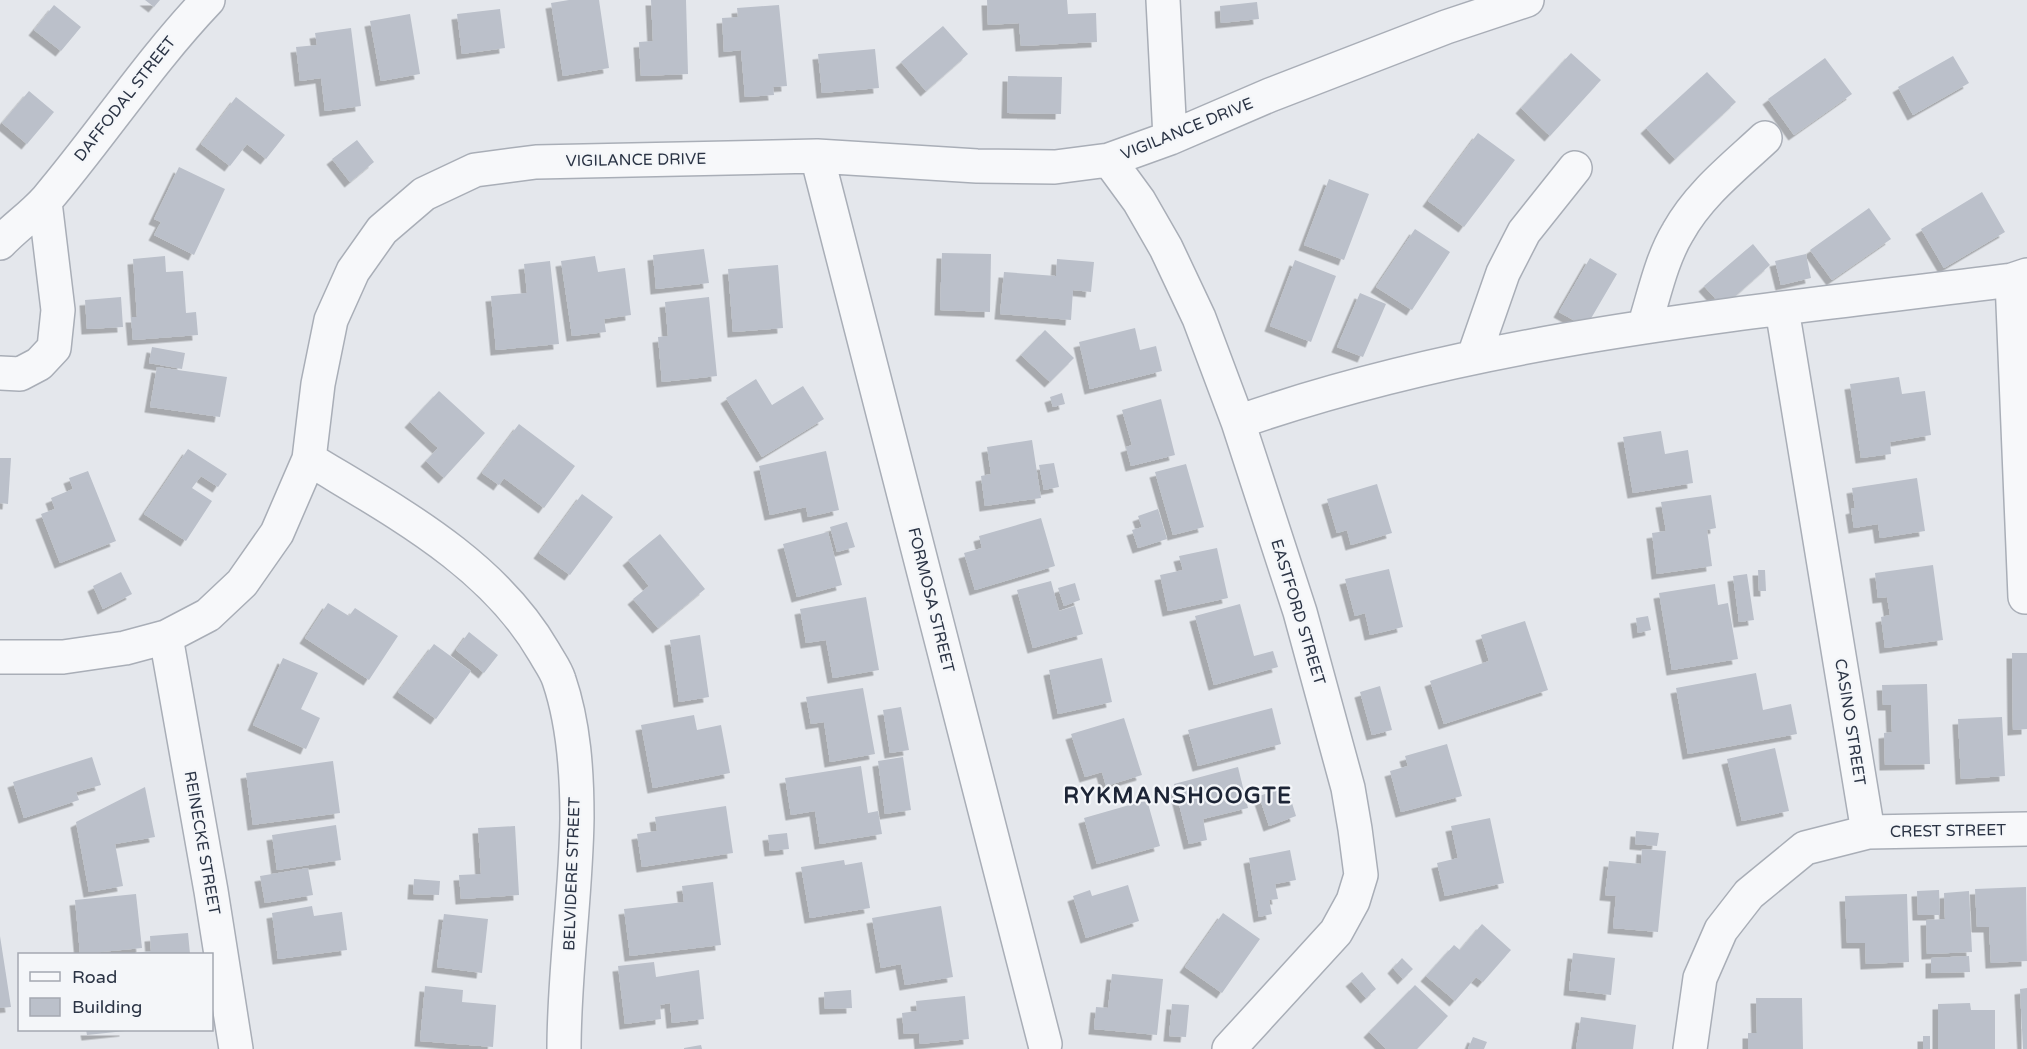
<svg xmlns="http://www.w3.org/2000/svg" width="2027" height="1049" viewBox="0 0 2027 1049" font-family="'Varela Round',sans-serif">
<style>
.building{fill:#bbc0ca;filter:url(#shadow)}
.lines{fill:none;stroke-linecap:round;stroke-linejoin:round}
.minor-casing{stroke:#a9aeb7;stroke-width:36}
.minor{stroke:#f7f8fa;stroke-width:33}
.labels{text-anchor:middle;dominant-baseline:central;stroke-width:4.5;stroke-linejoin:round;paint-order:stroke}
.street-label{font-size:16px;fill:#2b3445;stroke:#f4f6f9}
.district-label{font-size:22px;font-weight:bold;letter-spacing:1.5px;fill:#1d2536;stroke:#f4f6f9}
</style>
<defs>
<filter id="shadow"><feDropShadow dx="-5.5" dy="5.5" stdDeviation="0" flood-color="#0004"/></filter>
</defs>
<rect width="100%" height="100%" fill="#e4e7ec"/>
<path class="building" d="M145,0H160L154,7Z
M569,0H599L609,68L563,76L551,3Z
M651,0H686L688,74L641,76L639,42L653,41Z
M987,0H1067L1068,14L1096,13L1097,42L1021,46L1019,23L988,25Z
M1257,2L1259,19L1221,23L1220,6Z
M54,5L81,27L61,51L34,30Z
M779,5L787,86L773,87L774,95L745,97L741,50L724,52L722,18L738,17L737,8Z
M500,9L505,48L462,54L457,14Z
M410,14L420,74L381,81L370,21Z
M943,26L968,54L926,91L901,62Z
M351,28L361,106L325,111L321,78L300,81L296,47L317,45L315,33Z
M875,49L879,88L822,93L818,54Z
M1571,53L1601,80L1550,136L1521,108Z
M1953,56L1969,83L1913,115L1898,87Z
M1825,58L1852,94L1794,135L1768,99Z
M1707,72L1736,102L1675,159L1646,128Z
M1008,76L1062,77L1061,114L1007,113Z
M29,91L54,112L27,144L2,123Z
M236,97L285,135L266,159L247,144L230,166L201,144Z
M1478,133L1515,160L1464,227L1428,201Z
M357,140L374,162L350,182L332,159Z
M179,167L225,189L194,255L154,235L161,222L154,219Z
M1329,179L1369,194L1344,260L1304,245Z
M1982,192L2005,232L1944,268L1921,229Z
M1869,208L1891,239L1832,280L1810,250Z
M1415,229L1450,252L1412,310L1376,287Z
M1753,244L1770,265L1723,307L1704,286Z
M704,249L709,283L656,289L653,255Z
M942,253L991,254L990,312L940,310Z
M1806,254L1811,278L1781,285L1775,261Z
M165,256L166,272L183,271L186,313L196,312L198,335L133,340L131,317H137L133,259Z
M595,256L598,272L625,268L631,315L604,319L606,332L572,336L561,261Z
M1590,258L1617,274L1586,327L1559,312Z
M1057,259L1094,262L1091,292L1073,290L1071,320L1000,314L1004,272L1056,276Z
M1295,260L1336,276L1311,342L1270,326Z
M550,261L559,344L496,350L491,296L527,293L524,264Z
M778,265L783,328L733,332L728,269Z
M1360,293L1386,304L1363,357L1337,347Z
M121,297L123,327L87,329L85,300Z
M709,297L717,376L662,382L658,337L668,336L665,302Z
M1135,328L1140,350L1156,346L1162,371L1090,389L1079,342Z
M1045,330L1074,358L1050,382L1021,355Z
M152,347L185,353L182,369L149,363Z
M157,367L227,377L220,417L150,407Z
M1899,377L1902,394L1925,391L1931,435L1890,442L1891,454L1861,458L1850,384Z
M756,379L772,405L803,386L824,419L762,457L726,398Z
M439,391L485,433L444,478L426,461L438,448L410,422Z
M1062,393L1065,404L1053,407L1050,397Z
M1161,399L1175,455L1131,466L1126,447L1132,445L1122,410Z
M519,424L575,466L544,508L504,478L499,485L482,473Z
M1661,431L1665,454L1688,450L1693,483L1633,493L1623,437Z
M1032,440L1041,498L985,506L981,476L991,474L987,447Z
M188,449L227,474L218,487L201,476L192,488L212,501L186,541L144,514Z
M826,451L839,510L808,517L806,507L770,515L759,466Z
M0,458H11L8,504L0,503Z
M1054,463L1059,487L1044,490L1039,465Z
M1186,464L1204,527L1173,535L1155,472Z
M88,471L116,541L60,563L41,514L55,509L51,498L73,489L69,478Z
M1917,478L1925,531L1880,538L1878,524L1854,528L1851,509L1855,508L1852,488Z
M1377,484L1392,533L1351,545L1347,530L1337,533L1327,499Z
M582,494L613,517L570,575L539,553Z
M1711,495L1716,528L1707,530L1712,566L1657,574L1652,533L1666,531L1661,502Z
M1158,509L1167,539L1138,548L1132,530L1142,527L1138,516Z
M1041,518L1055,566L975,590L964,553L982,548L979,536Z
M847,522L855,547L837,552L830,527Z
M828,532L842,585L797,597L783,544Z
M660,534L705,589L658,628L633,599L649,586L628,560Z
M1217,548L1228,598L1168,611L1160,575L1183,570L1179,556Z
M1933,565L1943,640L1885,648L1881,617L1890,615L1887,597L1878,598L1875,573Z
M1389,569L1403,627L1370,635L1365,613L1355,616L1345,579Z
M1758,570H1765L1766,591H1759Z
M121,572L132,594L103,609L93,586Z
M1747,574L1754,620L1739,622L1733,576Z
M1051,581L1059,611L1075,606L1083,634L1033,648L1017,590Z
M1075,583L1080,600L1064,606L1058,588Z
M1715,584L1718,605L1728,603L1738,659L1672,670L1659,593Z
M866,597L879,670L833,678L826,640L806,643L800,609Z
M328,603L349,616L355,608L398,636L369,680L305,638Z
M1240,604L1254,656L1273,651L1278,667L1214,685L1195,616Z
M1648,616L1651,630L1638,633L1636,618Z
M1525,621L1548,690L1444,724L1430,681L1489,661L1481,635Z
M469,632L498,655L484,673L456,650Z
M700,635L709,697L679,702L670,640Z
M434,644L471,671L436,719L398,692Z
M2012,653H2027V729L2013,730Z
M283,658L318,673L301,709L320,718L306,749L253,725Z
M1102,658L1112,702L1058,714L1049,670Z
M1756,673L1763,710L1791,704L1797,734L1688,754L1676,688Z
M1927,684L1930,764L1885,765L1884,733L1892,732L1891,705H1883L1882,685Z
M1380,686L1392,730L1372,735L1360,692Z
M863,688L875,754L830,762L824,722L811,724L806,697Z
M901,707L909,750L890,753L883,710Z
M1272,708L1281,744L1198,766L1188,730Z
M694,715L697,730L721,725L730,773L653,788L641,725Z
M2002,717L2005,776L1961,779L1958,719Z
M1124,718L1142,775L1106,786L1102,772L1085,777L1071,734Z
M1447,744L1462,796L1401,812L1390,771L1408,766L1405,756Z
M1775,748L1789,811L1742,821L1727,759Z
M92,757L101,785L76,792L79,800L24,818L13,782Z
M903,757L911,810L885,814L878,761Z
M333,761L340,813L253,825L246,773Z
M861,766L868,813L878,811L882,834L820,844L815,811L791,815L785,778Z
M1238,767L1248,808L1203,819L1207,840L1189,844L1174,784Z
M145,787L155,837L115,844L123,886L89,892L76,822Z
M1287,787L1296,816L1269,826L1259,796Z
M1147,800L1160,846L1097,864L1084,818Z
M726,806L733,853L642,867L637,834L657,831L655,817Z
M1490,818L1504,883L1445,896L1437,863L1458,858L1451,826Z
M336,825L341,860L277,870L272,835Z
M515,826L519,895L461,899L459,875L481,874L478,828Z
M1636,831L1659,833L1657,846L1635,844Z
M787,833L789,849L770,851L768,835Z
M1642,849L1666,851L1658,932L1613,928L1616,896L1605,895L1609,861L1641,864Z
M1290,850L1296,880L1275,884L1278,899L1269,900L1272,914L1259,917L1249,858Z
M844,860L845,865L862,862L870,908L810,918L801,867Z
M308,868L313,895L265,903L260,876Z
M414,879L440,881L439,895L413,894Z
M713,882L721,945L630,956L624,909L684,902L682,886Z
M1128,885L1139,921L1086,938L1073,896L1090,890L1092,896Z
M2026,887L2027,961L1991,963L1989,927H1977L1975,889Z
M1939,890L1940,915H1918L1917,891Z
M1969,891L1972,952L1927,954L1926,920L1945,919L1944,893Z
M136,894L142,948L80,954L75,900Z
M1907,894L1909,962L1866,964L1865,943H1847L1845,896Z
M312,906L314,916L342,912L347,950L278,959L272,913Z
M941,906L953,977L905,985L901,964L881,968L872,918Z
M1223,913L1260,939L1222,993L1185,967Z
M444,914L488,919L482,973L437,967Z
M1482,924L1511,950L1483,982L1476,977L1455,1001L1426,976L1454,945L1460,950Z
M188,933L190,954H135V953L151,951L150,936Z
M0,936L11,1007L0,1008Z
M1573,953L1615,958L1611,995L1569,990Z
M1969,956L1970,972L1931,973V958Z
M1402,958L1413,969L1403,979L1393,968Z
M654,962L656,977L699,970L704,1019L672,1023L670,1003L660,1005L661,1019L625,1024L618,966Z
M1362,972L1376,989L1366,998L1351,981Z
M1112,974L1163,979L1157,1035L1094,1029L1096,1007L1108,1008Z
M1415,985L1448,1016L1417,1049H1386L1369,1032Z
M425,986L463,990L462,1002L496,1005L493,1047L420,1041Z
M2027,988V1049H2023L2020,989Z
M851,990L852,1008L825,1009L824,992Z
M965,996L969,1039L920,1044L919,1033L904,1034L902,1013L917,1011L916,1001Z
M1756,998H1802L1803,1049H1748V1033H1757Z
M1970,1003L1971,1010H1995V1049H1938V1004Z
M1172,1004L1189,1005L1186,1037L1169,1036Z
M1581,1017L1636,1025L1633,1049H1576Z
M86,1030H125V1031L87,1035Z
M1923,1036H1930V1049H1923Z
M1473,1037L1487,1042L1484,1049H1468Z
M701,1045L702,1049H684V1048Z"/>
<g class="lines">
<defs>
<path id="minor" d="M1163,0L1170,138
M817,156L1045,1044
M1109,160L1139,201L1166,248L1199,318L1238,422L1300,612L1348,788L1355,829L1361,875L1353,901L1336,932L1229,1049
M0,243C14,228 33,215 47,199C102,134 149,62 208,0
M2012,280L2025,597
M1782,309L1868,832
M1644,327C1654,296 1661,260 1678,232C1699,194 1734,167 1765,138
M1474,356L1503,273L1524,232L1575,168
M0,373L20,374L39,364L54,348L58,310L45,202
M1238,422C1487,335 1752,313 2012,280L2027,275
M309,459C394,511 492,562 544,652C549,661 556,670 559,680C574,724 577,772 577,818C576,895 564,972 564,1049
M166,637L211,891L236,1049
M0,657H63L125,648L166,637L208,615L242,583L277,533L309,459L318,384L331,320L353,271L382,230L424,194L475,170L536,162L817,156L977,166L1055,167L1109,160L1170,138L1270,95L1446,27L1527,0
M1690,1049L1700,978L1721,930L1749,894L1805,848L1868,832L2027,829"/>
</defs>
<use href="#minor" class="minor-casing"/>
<use href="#minor" class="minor"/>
</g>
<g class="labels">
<g class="street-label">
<text transform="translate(125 99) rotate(-52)">DAFFODAL STREET</text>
<text transform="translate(1187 129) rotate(-22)">VIGILANCE DRIVE</text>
<text transform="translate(636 160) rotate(-1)">VIGILANCE DRIVE</text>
<text transform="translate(931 600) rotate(76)">FORMOSA STREET</text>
<text transform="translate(1298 612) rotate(73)">EASTFORD STREET</text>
<text transform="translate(1850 722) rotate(81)">CASINO STREET</text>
<text transform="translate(1948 831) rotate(-1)">CREST STREET</text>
<text transform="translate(202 843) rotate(80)">REINECKE STREET</text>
<text transform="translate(572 874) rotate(-88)">BELVIDERE STREET</text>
</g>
<g class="district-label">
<text x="1178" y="796">RYKMANSHOOGTE</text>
</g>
</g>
<rect x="18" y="953" width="195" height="78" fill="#f4f6f9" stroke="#a4a8b1" stroke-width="1.5"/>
<rect x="30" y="972" width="30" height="9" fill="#f7f8fa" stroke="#a4a8b1" stroke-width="1.5"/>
<text x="72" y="983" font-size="18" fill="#2b3445">Road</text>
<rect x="30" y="998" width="30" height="18" fill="#bbc0ca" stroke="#a4a8b1" stroke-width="1.5"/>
<text x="72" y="1013" font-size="18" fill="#2b3445">Building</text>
</svg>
